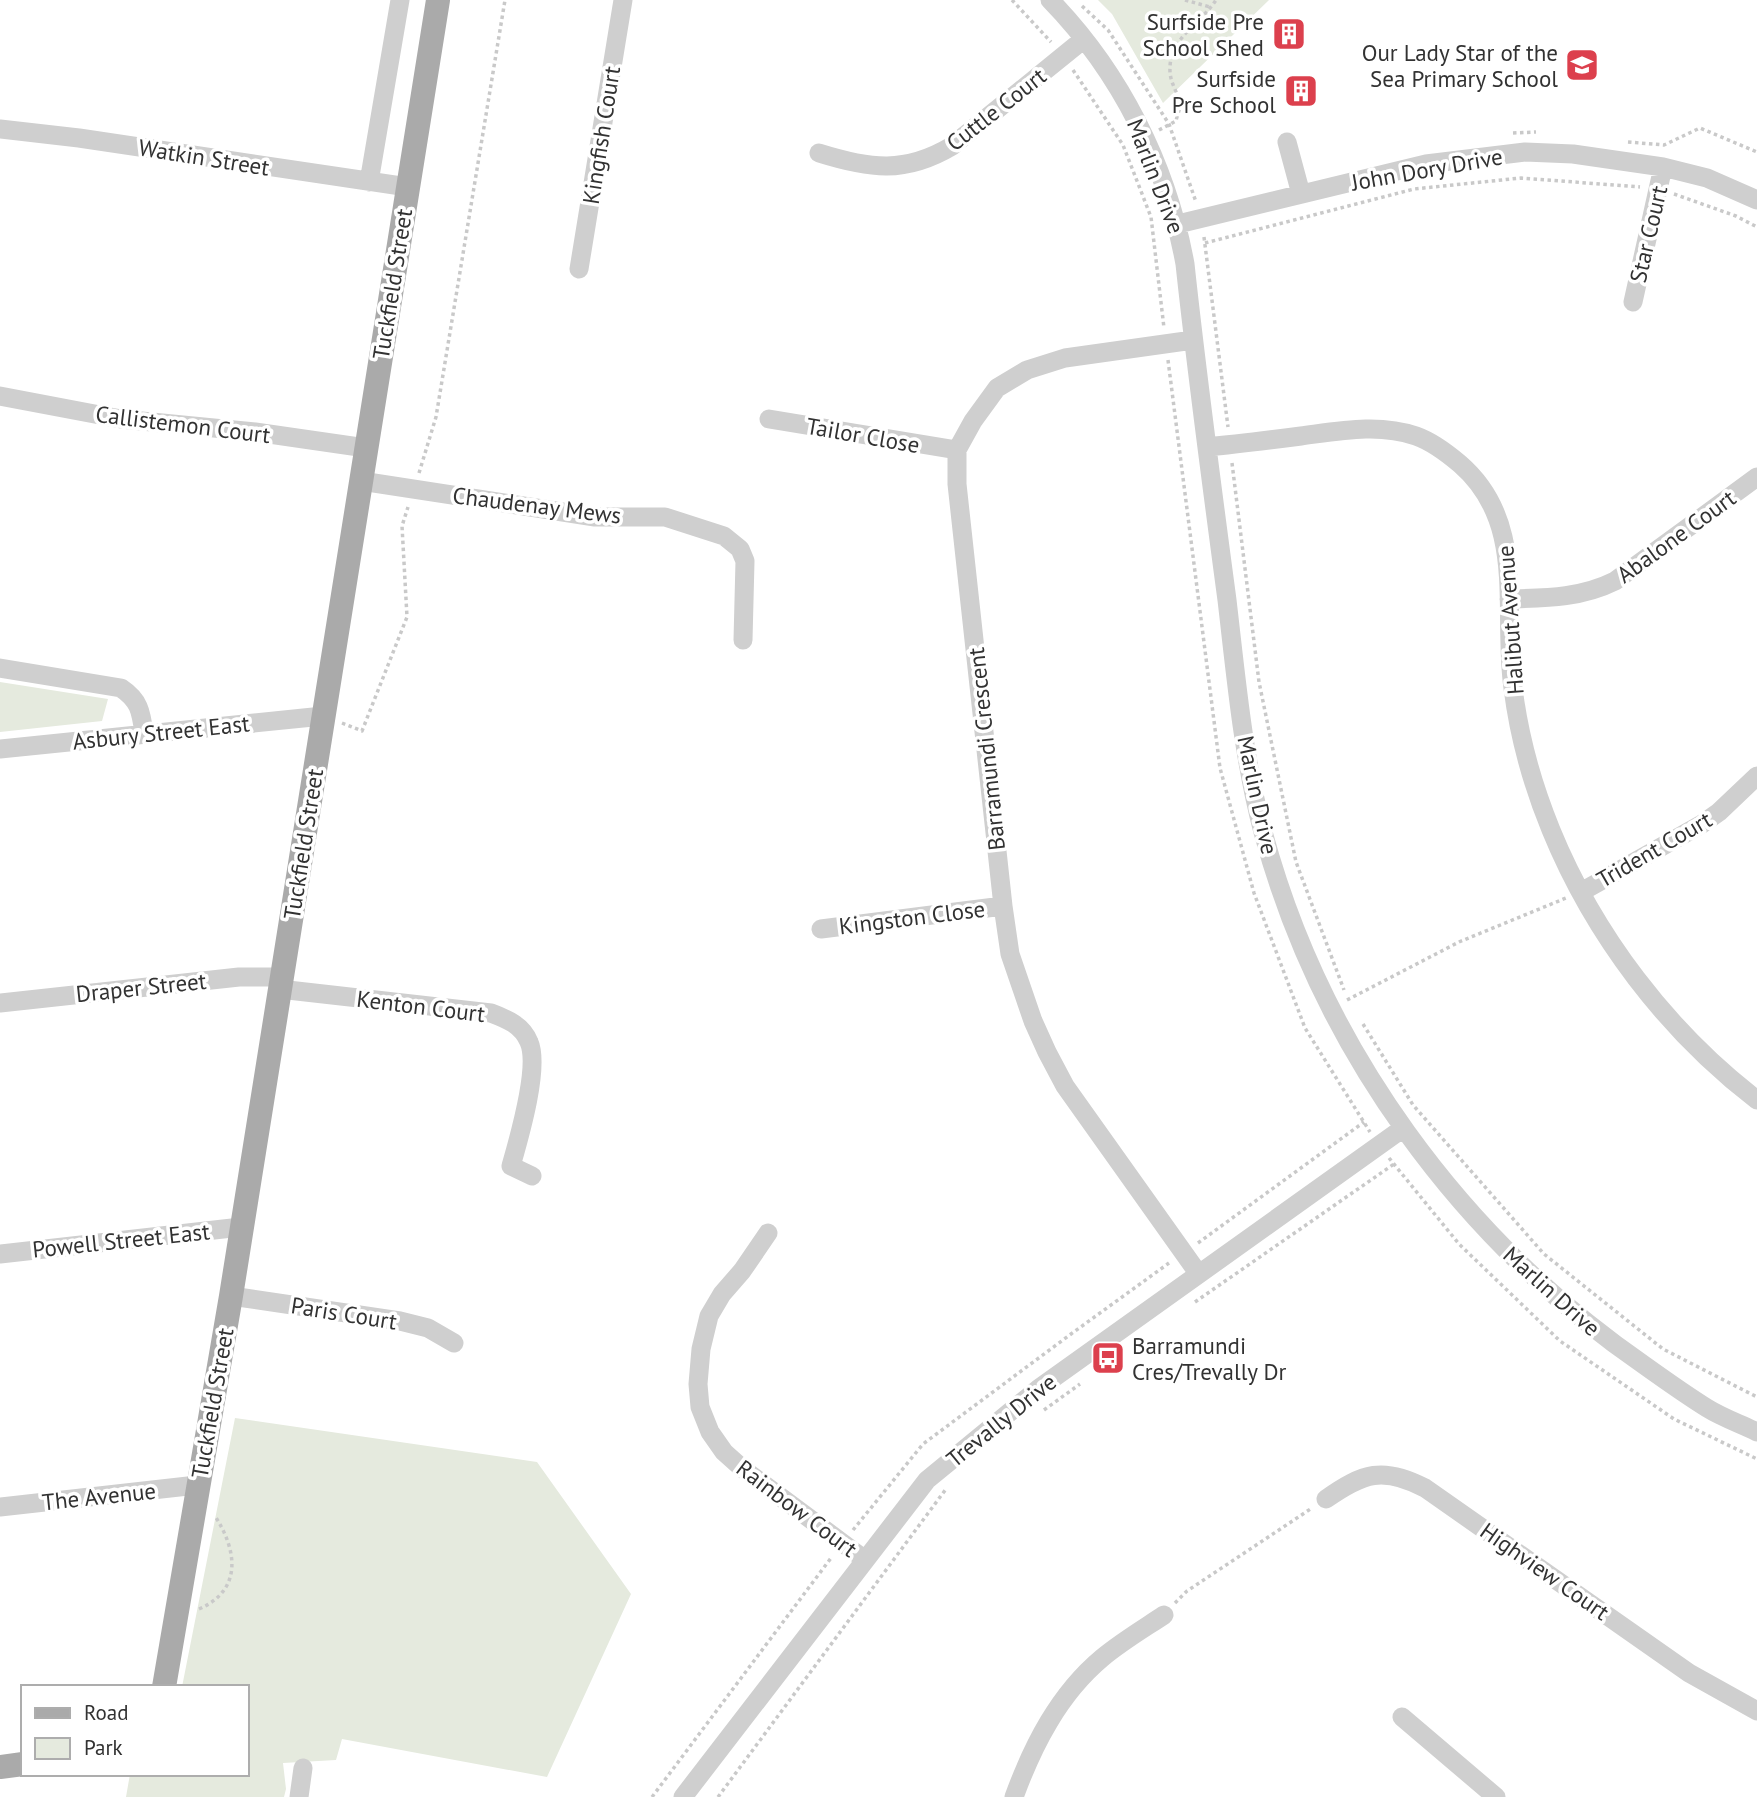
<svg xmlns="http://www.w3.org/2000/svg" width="1757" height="1797" viewBox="0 0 1757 1797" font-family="'PT Sans',sans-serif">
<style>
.green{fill:#e5eade}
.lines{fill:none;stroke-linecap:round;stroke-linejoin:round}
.path{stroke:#c9c9c9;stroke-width:3.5;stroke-dasharray:3.5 3.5;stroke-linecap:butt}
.minor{stroke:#cfcfcf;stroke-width:19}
.major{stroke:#aaa;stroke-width:24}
.labels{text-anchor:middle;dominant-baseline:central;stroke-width:7;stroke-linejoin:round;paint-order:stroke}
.poi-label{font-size:23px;fill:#323232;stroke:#fff;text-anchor:end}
.street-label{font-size:23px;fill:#323232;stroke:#fff}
</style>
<rect width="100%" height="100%" fill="#fff"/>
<path class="green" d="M1098,0H1269L1163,103L1112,14Z
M0,682L108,699L102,721L0,732Z
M235,1418L537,1462L631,1594L547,1777L342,1739L336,1760L283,1763L286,1789L284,1797H126L130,1774H247V1687H182Z"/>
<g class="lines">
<path class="path" d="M1012,0L1051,42
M1185,0L1210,7
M1082,6L1108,30L1169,124L1196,202
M1073,70L1123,145L1151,217L1164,328
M1159,130L1176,121C1177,116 1180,109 1180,105C1179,93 1169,83 1170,68C1170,38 1202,22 1216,0
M1513,133L1536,132
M1628,142L1664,145L1700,128L1757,152
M1674,194L1736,216L1757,227
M1204,237L1228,427
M1205,243L1414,189L1521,178L1640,187
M1168,360L1220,768L1254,893L1305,1028L1370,1132
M1232,463L1259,682L1296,862L1344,990
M419,473L436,417L505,0
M342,723L362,731L407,617L402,526L408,507
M1347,1000L1459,942L1566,898
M1363,1024L1413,1105L1544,1254L1663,1349L1757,1397
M1389,1158L1459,1244L1560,1341L1674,1419L1757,1459
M1198,1243L1364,1122
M1195,1302L1394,1164
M1044,1410L1080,1384
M853,1530L923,1444L1071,1334L1169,1263
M1175,1603L1187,1591L1312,1508
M199,1609C243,1590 237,1550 215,1516
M652,1797L831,1558
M718,1797L946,1489"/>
<path class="minor" d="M1050,0C1120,72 1167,165 1185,264C1197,376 1212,488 1227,600C1236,677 1243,757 1263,832C1321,1048 1461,1239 1644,1365C1665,1380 1686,1395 1707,1408C1723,1418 1741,1424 1757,1432
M0,129L79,138L408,187
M1287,142L1301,194
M819,153C870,169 905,174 952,146L1084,39
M369,182L400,0
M1178,224L1426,164L1525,152L1573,154L1663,167L1707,178L1757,200
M579,269L623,0
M1633,302L1663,167
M1193,340L1065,358L1027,370L997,388L973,421L957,450V484L1003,906L1010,954L1033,1021L1047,1052L1065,1086L1198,1273
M0,396L121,419L255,432L366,448
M769,419L957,450
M1207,447C1239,444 1270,440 1301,436C1339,431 1379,423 1416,436C1433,442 1447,453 1460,464C1528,523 1502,610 1513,688C1519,736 1533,786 1551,830C1594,935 1667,1031 1757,1100
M361,481L595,517H665L724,536L740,549L745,561L743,640
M1509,599C1546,598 1581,598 1615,581L1757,477
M0,668L121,688C139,700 141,711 144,733
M0,749L323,716
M1581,892L1702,824L1719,812L1757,776
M821,929L1003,906
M279,989L491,1013C507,1019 522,1025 529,1042C540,1067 519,1138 511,1166L532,1176
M0,1003L239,977H281
M768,1233L742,1271L722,1294L709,1316L701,1349L698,1384L700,1407L710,1432L724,1452L743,1469L864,1559
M0,1254L241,1227
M231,1296L400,1321L428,1328L454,1343
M1326,1499C1363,1473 1383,1466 1425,1488L1689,1673L1757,1711
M0,1507L197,1485
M1402,1717L1496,1797
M299,1797L303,1768
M683,1797L927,1480L1038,1389L1402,1129
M1014,1797C1033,1745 1059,1694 1102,1658C1121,1642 1143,1629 1164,1615"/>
<path class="major" d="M164,1687L231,1296L438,0
M0,1767L23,1764"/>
</g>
<defs>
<symbol id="building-square" viewBox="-11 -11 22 22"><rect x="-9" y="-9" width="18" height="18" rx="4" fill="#dc404d" stroke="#fff"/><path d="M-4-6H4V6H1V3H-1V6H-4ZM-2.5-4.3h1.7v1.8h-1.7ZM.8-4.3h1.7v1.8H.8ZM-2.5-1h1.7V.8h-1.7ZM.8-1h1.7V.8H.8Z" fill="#fff"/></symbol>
<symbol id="school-square" viewBox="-11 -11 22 22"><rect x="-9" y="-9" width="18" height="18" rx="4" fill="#dc404d" stroke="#fff"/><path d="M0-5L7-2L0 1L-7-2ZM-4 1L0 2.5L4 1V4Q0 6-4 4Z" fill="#fff"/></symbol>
<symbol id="bus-square" viewBox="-11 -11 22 22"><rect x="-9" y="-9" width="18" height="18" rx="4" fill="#dc404d" stroke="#fff"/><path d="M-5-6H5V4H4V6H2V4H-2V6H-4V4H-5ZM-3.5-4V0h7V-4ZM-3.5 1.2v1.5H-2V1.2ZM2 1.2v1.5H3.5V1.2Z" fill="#fff"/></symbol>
</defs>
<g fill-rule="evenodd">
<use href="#building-square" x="1270" y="15" width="38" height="38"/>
<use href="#school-square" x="1563" y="46" width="38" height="38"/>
<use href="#building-square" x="1282" y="72" width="38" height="38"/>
<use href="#bus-square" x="1089" y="1339" width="38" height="38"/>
</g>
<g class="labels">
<g class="poi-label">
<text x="1264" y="21">Surfside Pre<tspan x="1264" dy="26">School Shed</tspan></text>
<text x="1558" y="52">Our Lady Star of the<tspan x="1558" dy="26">Sea Primary School</tspan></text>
<text x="1276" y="78">Surfside<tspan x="1276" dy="26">Pre School</tspan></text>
<text x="1132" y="1345" text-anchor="start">Barramundi<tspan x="1132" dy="26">Cres/Trevally Dr</tspan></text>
</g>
<g class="street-label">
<text transform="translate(996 109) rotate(-38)">Cuttle Court</text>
<text transform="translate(601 135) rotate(-81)">Kingfish Court</text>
<text transform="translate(204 157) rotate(9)">Watkin Street</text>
<text transform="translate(1427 169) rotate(-10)">John Dory Drive</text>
<text transform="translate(1156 176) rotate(69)">Marlin Drive</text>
<text transform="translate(1648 234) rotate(-77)">Star Court</text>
<text transform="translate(392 284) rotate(-81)">Tuckfield Street</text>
<text transform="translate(183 424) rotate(7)">Callistemon Court</text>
<text transform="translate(863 435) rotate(10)">Tailor Close</text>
<text transform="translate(537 505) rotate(7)">Chaudenay Mews</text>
<text transform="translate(1676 536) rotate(-36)">Abalone Court</text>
<text transform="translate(1510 620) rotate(-94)">Halibut Avenue</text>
<text transform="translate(161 732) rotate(-6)">Asbury Street East</text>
<text transform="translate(986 749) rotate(-96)">Barramundi Crescent</text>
<text transform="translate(1258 795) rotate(78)">Marlin Drive</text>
<text transform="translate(303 844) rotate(-81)">Tuckfield Street</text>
<text transform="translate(1654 849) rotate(-30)">Trident Court</text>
<text transform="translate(912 917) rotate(-7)">Kingston Close</text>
<text transform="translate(141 987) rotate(-6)">Draper Street</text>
<text transform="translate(421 1006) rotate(7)">Kenton Court</text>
<text transform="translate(121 1240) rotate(-6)">Powell Street East</text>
<text transform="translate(1552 1291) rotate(42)">Marlin Drive</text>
<text transform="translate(344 1313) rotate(9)">Paris Court</text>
<text transform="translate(212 1403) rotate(-80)">Tuckfield Street</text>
<text transform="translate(1001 1420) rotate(-39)">Trevally Drive</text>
<text transform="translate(99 1496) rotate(-6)">The Avenue</text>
<text transform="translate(797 1508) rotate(37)">Rainbow Court</text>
<text transform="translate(1545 1571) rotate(35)">Highview Court</text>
</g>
</g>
<rect x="21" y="1685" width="228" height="91" fill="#ffffff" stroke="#adadad" stroke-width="2"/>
<rect x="35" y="1708" width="35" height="10" fill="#aaaaaa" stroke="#adadad" stroke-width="2"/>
<text x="84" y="1720" font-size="21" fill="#323232">Road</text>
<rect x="35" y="1738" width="35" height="21" fill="#e5eade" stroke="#adadad" stroke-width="2"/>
<text x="84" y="1755" font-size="21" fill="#323232">Park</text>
</svg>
